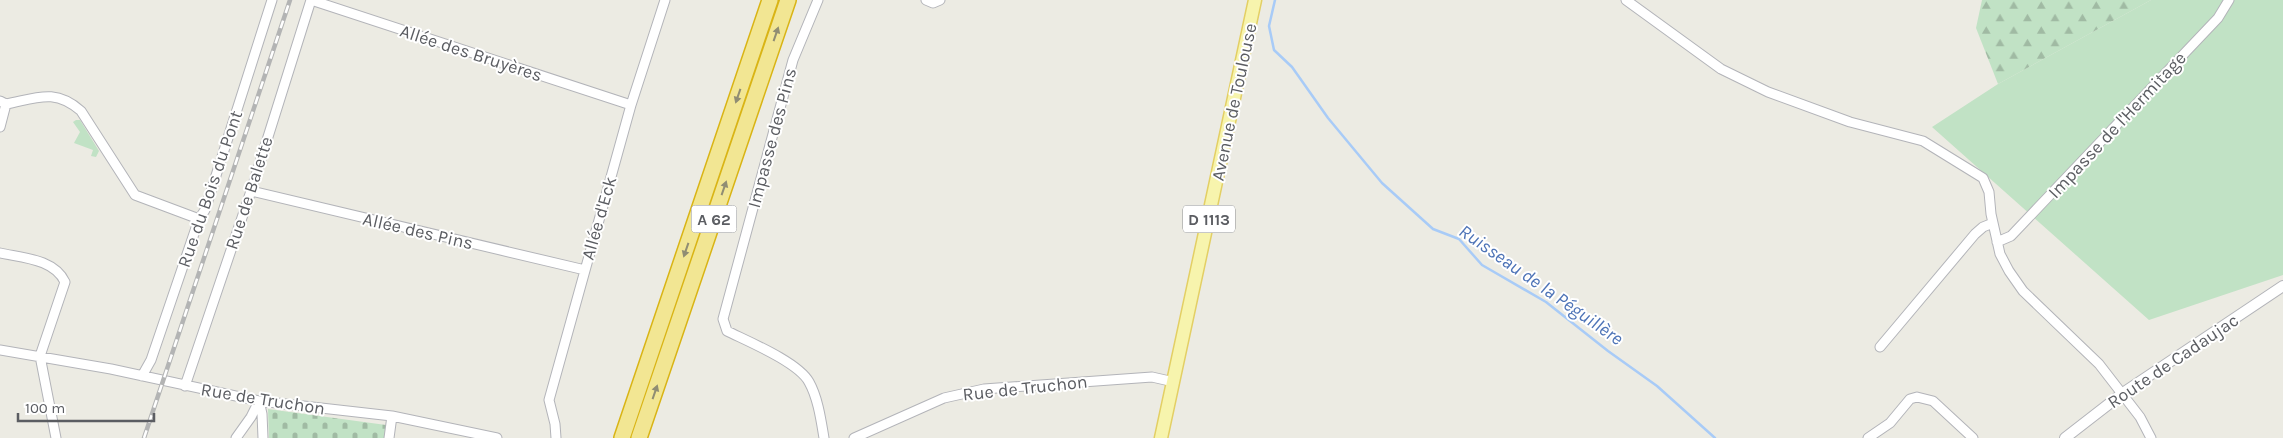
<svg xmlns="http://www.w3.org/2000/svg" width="2283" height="438" viewBox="0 0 2283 438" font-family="Karla,sans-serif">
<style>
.green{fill:#c1e2c5}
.forest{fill:url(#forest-firs)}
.cemetery{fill:url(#cemetery-stones)}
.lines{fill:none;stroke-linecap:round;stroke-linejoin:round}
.stream{stroke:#a8cbf7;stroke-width:2.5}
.minor-casing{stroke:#b3b4b9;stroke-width:11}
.tertiary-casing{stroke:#b3b4b9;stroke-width:12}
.primary-casing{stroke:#e3cf64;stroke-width:15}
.motorway-casing{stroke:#d9b415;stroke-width:18}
.minor{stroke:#fff;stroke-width:9}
.tertiary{stroke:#fff;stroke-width:10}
.primary{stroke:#f7f4ad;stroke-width:12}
.motorway{stroke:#f2e693;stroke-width:15}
.rail-casing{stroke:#b3b4b4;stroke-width:4.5}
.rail{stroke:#fff;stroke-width:2.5;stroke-dasharray:8;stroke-linecap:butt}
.oneway{fill:#908d73}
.labels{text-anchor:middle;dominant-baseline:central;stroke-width:4;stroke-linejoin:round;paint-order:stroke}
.shield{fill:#fff;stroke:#8c8e91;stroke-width:1}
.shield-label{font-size:16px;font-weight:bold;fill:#5b5d62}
.street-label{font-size:18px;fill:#5b5d62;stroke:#fff}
.water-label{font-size:19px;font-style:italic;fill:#4e74b7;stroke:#fff}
</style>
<defs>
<pattern id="forest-firs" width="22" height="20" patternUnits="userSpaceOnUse" patternTransform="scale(1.25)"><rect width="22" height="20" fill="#c1e2c5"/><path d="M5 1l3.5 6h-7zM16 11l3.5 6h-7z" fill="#a0baa3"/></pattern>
<pattern id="cemetery-stones" width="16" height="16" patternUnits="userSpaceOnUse" patternTransform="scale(1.25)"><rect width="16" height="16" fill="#c1e2c5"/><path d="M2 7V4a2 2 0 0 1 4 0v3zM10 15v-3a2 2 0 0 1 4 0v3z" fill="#a0baa3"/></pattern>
</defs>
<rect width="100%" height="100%" fill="#ecebe3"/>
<path class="green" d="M2151,0H2283V275L2149,320L1932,127L1998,84Z
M76,120H80L99,151L96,157L91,156L93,150L74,143L80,132L73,122Z"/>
<path class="forest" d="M1982,0H2151L1998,84L1976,28Z"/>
<path class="cemetery" d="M268,409L386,425L385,438H269Z"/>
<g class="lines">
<path class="stream" d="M1275,0L1269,26L1274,50L1292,67L1328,118L1382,183L1433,229L1459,239L1482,265L1546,302L1608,351L1657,386L1715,438"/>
<defs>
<path id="minor" d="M311,0L631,105
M818,0L793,60L723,319L727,331C747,341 798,362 809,382C818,398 821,420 824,438
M926,0L933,3L940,0
M1626,0L1721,69L1768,92L1850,122L1923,141L1983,178L1989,192L1991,214L2000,254L2009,271L2023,291L2099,364L2140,417L2151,438
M0,101L6,104C37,98 55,88 81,111L135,195L199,219
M0,127L6,104
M251,191L585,270
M1997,242L2011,236L2218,18L2229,0
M0,253C23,258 54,259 65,282L40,356L56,438
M1880,347L1975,234L1983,227L1993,223
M0,350L111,369L259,401L392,416L497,438
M142,376L151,360L199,219L205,210L272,0
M185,386L251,191L311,0
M259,401L262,414L263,438
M236,438L251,417L259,401
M389,438L392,416
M556,438L555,424L549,400L631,105L665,0
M854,438L944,398L984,389L1152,377L1174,382
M1868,438L1890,423L1910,399L1917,397L1933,401L1973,438"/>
<path id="tertiary" d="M2065,438L2123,393L2283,286"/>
<path id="primary" d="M1161,438L1255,0"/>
<path id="motorway" d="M622,438L770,0
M639,438L788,0"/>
</defs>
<use href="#minor" class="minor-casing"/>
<use href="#tertiary" class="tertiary-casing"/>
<use href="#primary" class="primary-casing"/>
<use href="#motorway" class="motorway-casing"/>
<use href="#minor" class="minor"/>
<use href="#tertiary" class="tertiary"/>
<use href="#primary" class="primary"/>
<use href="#motorway" class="motorway"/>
<defs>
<path id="rail" d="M144,438L290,0"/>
</defs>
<use href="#rail" class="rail-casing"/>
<use href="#rail" class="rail"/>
</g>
<defs><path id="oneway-solid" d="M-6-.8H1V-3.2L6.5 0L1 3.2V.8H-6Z" transform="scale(1.25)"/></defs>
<g class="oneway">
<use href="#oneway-solid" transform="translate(776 34) rotate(-71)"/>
<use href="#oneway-solid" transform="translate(738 96) rotate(109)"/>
<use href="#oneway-solid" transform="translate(724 188) rotate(-71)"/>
<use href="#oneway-solid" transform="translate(686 250) rotate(109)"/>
<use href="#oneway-solid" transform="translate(655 392) rotate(-71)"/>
</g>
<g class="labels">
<g class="shield">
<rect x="691.5" y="205.5" width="45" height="27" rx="4"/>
<rect x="1183" y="205.5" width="52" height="27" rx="4"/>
</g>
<g class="shield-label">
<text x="714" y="219">A 62</text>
<text x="1209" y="219">D 1113</text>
</g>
<g class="street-label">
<text transform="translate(471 53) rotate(18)">Allée des Bruyères</text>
<text transform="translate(1234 102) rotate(-78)">Avenue de Toulouse</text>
<text transform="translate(2117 125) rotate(-47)">Impasse de l'Hermitage</text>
<text transform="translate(772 138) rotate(-75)">Impasse des Pins</text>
<text transform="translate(210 189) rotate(-71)">Rue du Bois du Pont</text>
<text transform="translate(249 193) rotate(-72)">Rue de Balette</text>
<text transform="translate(599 218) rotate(-74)">Allée d'Eck</text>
<text transform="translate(418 231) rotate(13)">Allée des Pins</text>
<text transform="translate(2173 361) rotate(-34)">Route de Cadaujac</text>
<text transform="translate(1025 388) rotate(-6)">Rue de Truchon</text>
<text transform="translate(263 399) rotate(9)">Rue de Truchon</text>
</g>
<g class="water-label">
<text transform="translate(1541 285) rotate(35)">Ruisseau de la Péguillère</text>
</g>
</g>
<path d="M18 413v8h136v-8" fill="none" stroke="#5b5d62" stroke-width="2.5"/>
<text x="25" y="413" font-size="15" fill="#5b5d62" stroke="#ffffff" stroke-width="4" paint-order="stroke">100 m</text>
</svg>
